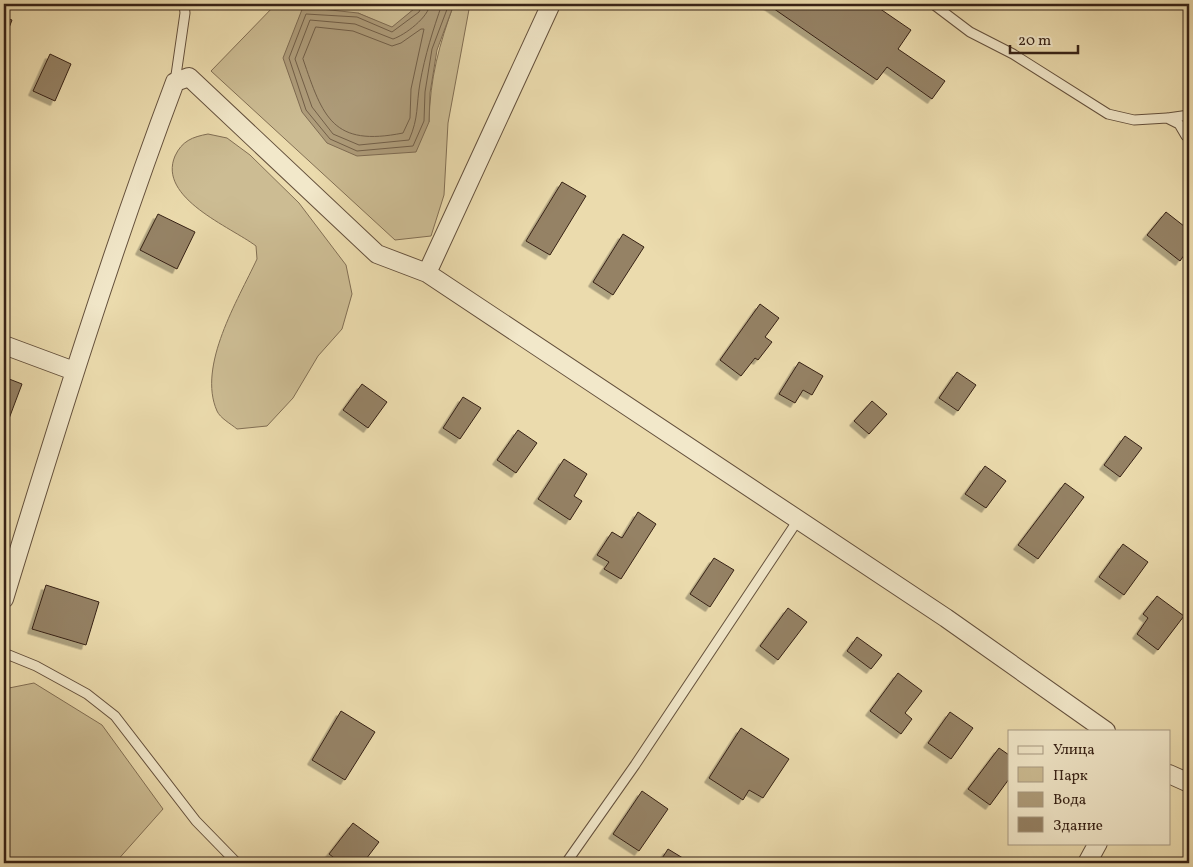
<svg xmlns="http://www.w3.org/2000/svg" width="1193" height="867" viewBox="0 0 1193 867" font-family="Vollkorn,serif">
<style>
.green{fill:#ccbc93;stroke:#826f54}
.water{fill:#ae9c7a;stroke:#7e6b52}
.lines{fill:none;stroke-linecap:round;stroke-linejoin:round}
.shore{stroke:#725f48;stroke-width:1}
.building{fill:#958265;stroke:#372216;filter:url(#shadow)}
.service-casing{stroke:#64503c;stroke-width:11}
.minor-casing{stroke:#64503c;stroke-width:20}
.service{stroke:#f2e8ca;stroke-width:9}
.minor{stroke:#f2e8ca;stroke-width:18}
</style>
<defs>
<filter id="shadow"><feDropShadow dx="-4.5" dy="4.5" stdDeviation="0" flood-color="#0004"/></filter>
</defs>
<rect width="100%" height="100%" fill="#ebdbad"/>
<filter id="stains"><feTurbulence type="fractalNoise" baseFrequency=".004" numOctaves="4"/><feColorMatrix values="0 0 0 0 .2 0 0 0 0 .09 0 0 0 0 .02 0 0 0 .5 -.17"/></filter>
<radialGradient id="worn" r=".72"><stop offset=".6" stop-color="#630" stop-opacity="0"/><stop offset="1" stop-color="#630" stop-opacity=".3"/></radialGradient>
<path class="green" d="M276,4H420L392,28L358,13L429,122C430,78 439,45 454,4H470L448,123L444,195L431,236L395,240L211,71Z
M208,134L227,138L250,155L299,203L346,265L352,294L342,329L318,356L293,398L267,426L237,429C231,424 220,418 217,411C197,366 238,300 257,259L256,246C231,227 157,198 175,156C182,141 192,137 208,134Z
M34,683L102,725L163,809L115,863H4V689Z"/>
<path class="water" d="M420,4H454L437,50L430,93L429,122L416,152L357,156L327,143L302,112L283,58L303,7L358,13L392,27Z"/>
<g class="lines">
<path class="shore" d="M423,4L419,12L392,32L357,17L306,14L289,58L306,110L330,139L357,151L413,146L424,121L425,92L432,49L449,4
M430,4C429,17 405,35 393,39L355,24L310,20L295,59L312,107L333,134L359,145L409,140C419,117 416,106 420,83C425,55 433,30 442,4
M316,27L353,31L392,46L401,43L421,29H424L411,89L410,118L403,133C333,147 323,118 303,59Z"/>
</g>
<path class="building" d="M767,4H873L911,30L898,49L945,81L932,99L887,67L877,80Z
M4,17L12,20L4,41Z
M50,54L71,64L55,101L33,91Z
M562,182L586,196L550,255L526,241Z
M1166,212L1189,230V248L1180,261L1147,235Z
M158,214L195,232L177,269L140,250Z
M623,234L644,247L613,295L593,282Z
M760,304L779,318L765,337L772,342L758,360L755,358L741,376L720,360Z
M799,362L823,376L812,395L803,390L795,403L779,394Z
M957,372L976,385L958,411L939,398Z
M4,377L22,384L7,424L4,423Z
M362,384L387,402L368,428L343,410Z
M463,397L481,408L460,439L443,428Z
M872,401L887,414L869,434L854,421Z
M518,430L537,443L516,473L497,460Z
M1125,436L1142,448L1120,477L1104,465Z
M564,459L587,474L574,496L582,501L570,520L538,499Z
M985,466L1006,481L986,508L965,494Z
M1065,483L1084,497L1038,559L1018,545Z
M638,512L656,524L621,579L604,569L609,562L597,555L612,532L622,538Z
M1123,544L1148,562L1124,595L1099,577Z
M714,558L734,570L710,607L690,594Z
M46,585L99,602L86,645L32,629Z
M1157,596L1184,616L1158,650L1137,634L1148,618L1143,614Z
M788,608L807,622L778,660L760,646Z
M857,637L882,655L871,669L847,651Z
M898,673L922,691L905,713L912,719L901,734L870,711Z
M341,711L375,732L345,780L312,760Z
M950,712L973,728L951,759L928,743Z
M741,728L789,759L763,798L749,790L743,800L709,778Z
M999,748L1009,755V779L990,805L968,789Z
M642,791L668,809L639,851L613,834Z
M353,823L379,842L363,863H341L329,854Z
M668,849L691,863H659Z"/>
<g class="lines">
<defs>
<path id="service" d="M933,4L970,32L1013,54L1108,114L1134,120L1167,118L1179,124L1186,136
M175,82L185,13L184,4
M1168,118L1189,115
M4,653L36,666L87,694L115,716L196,821L237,863
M566,863L635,765L798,520"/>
<path id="minor" d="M427,273L551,4
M4,345L74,371
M4,599C57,426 111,252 175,82L189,77L377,254L427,273L946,618L1106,731
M1169,774L1189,783
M1087,863L1098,843"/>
</defs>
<use href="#service" class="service-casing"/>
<use href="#minor" class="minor-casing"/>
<use href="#service" class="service"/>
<use href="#minor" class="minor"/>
</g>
<rect width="1193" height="867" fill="none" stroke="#ebdbad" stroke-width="20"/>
<rect x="5" y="5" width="1183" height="857" fill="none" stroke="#372216" stroke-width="2.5"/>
<rect x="10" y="10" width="1173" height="847" fill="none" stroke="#372216"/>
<rect x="1008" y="730" width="162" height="115" fill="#f2e8ca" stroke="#a79982"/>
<rect x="1018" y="746" width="25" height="8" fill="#f2e8ca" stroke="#a79982"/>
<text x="1053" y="754" font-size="15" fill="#372216">Улица</text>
<rect x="1018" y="767" width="25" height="15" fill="#ccbc93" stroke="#a79982"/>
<text x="1053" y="780" font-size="15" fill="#372216">Парк</text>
<rect x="1018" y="792" width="25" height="15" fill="#ae9c7a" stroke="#a79982"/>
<text x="1053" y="804" font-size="15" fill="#372216">Вода</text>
<rect x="1018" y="817" width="25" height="15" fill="#958265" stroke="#a79982"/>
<text x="1053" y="830" font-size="15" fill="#372216">Здание</text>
<path d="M1010 45v8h68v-8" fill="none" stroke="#372216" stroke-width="2.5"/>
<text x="1018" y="45" font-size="15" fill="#372216" stroke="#f2e8ca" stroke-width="4" paint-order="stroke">20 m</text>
<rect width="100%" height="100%" filter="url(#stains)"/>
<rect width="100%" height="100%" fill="url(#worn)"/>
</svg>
